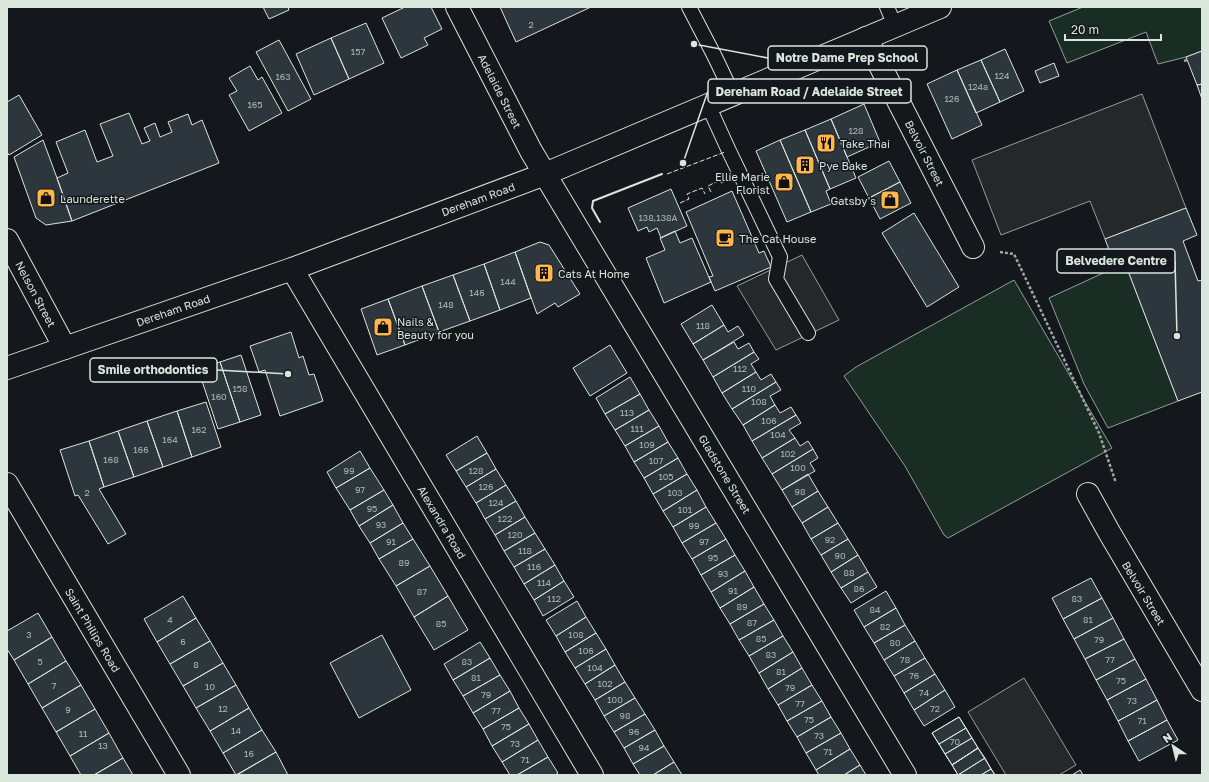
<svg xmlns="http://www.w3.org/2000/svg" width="1209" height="782" viewBox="0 0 1209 782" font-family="'Golos Text',sans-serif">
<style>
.green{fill:#1a2d24;stroke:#939e99}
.parking{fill:#24282b;stroke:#939e99}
.building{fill:#2c363c;stroke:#d8e6dc}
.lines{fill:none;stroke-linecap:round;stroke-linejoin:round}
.lane-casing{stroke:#d8e6dc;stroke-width:16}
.street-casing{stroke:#d8e6dc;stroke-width:24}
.primary-casing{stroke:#d8e6dc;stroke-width:24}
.path{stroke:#9da8a2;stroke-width:2.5;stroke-dasharray:3 2;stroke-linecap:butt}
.lane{stroke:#14181c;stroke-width:14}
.street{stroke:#14181c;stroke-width:22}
.primary{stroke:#14181c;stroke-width:22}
.fence{stroke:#d8e6dc;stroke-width:1;stroke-dasharray:5 2;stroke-linecap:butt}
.wall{stroke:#d8e6dc;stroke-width:2}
.labels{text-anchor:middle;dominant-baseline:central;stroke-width:3;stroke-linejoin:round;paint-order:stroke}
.number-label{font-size:9px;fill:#adbab4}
.street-label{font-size:11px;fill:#d8e6dc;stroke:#14181c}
.poi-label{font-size:11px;fill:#d8e6dc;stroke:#14181c;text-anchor:start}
.leader{fill:none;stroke:#d8e6dc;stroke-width:1.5}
.callout-dot{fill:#d8e6dc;stroke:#14181c;stroke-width:1.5}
.callout{fill:#14181c;stroke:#d8e6dc;stroke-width:1.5}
.callout-label{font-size:12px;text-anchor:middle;font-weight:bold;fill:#d8e6dc}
</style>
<rect width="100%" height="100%" fill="#14181c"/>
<path class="green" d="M1083,7H1202V51L1186,57L1158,64L1146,32L1067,63L1049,21Z
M1125,263L1178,401L1108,428L1084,384L1049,298Z
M1014,280L1112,448L948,538L944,535L905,466L844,376L856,367Z"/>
<path class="parking" d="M1142,94L1186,208L1105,239L1090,201L1001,235L972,160Z
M802,255L839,320L776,350L737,286Z
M1024,678L1076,765L1059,775H1006L968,712Z"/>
<path class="building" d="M263,7H288L289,10L269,19Z
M405,7H431L442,29L424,38L428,45L401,58L382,18Z
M500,7H591L516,42Z
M366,23L384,63L349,79L331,38Z
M331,38L349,79L314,95L296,54Z
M279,40L311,99L288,111L256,52Z
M1005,49L1024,91L1000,102L981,60Z
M1202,51V84L1197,85L1186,57Z
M981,60L1000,102L976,113L957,70Z
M1054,63L1059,76L1040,83L1035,71Z
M250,66L258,80L262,77L282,113L249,131L229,95L237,91L229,78Z
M957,70L982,125L952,139L927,84Z
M1202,84V99L1197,85Z
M19,95L42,135L9,155L7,152V102Z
M864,104L880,142L847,157L831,119Z
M129,113L142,144L150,141L144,128L155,123L160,137L172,132L168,122L188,114L192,125L202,120L219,163L72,221L57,178L68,173L56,142L85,130L97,162L113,156L100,124Z
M831,119L856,178L830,189L805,130Z
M805,130L830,189L826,191L831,204L811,212L780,140Z
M43,140L57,178L72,221L46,225L36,218L14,157Z
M780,140L811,212L787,222L756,151Z
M889,161L900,182L869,198L858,177Z
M900,182L911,203L880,219L869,198Z
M671,189L687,226L661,238L657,228L649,232L647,227L638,231L628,208Z
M732,191L759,253L764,251L771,267L715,291L709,277L713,276L686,212Z
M1186,208L1197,235L1183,241L1198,281L1202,280V392L1178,401L1125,263L1115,266L1105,239Z
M914,213L959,287L927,307L882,233Z
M675,231L680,243L692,238L711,282L664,303L646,258L665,250L660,238Z
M540,242L549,245L580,294L558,307L555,303L537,314L515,252Z
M515,252L531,298L500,310L484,264Z
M484,264L500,310L470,321L453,275Z
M453,275L470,321L439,332L422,286Z
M422,286L439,332L405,345L388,299Z
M388,299L405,345L377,355L361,309Z
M712,305L724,325L693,344L681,324Z
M724,325L728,332L738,326L744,335L703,360L693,344Z
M291,332L299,358L303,356L309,375L314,374L323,401L280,416L265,370L259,372L250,346Z
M734,342L738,349L749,343L754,352L713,377L703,360Z
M610,345L627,373L590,396L573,368Z
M754,352L759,359L751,364L756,372L722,393L713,377Z
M241,355L261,415L240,422L220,362Z
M220,362L240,422L218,429L198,369Z
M756,372L761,380L771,374L776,382L732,409L722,393Z
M630,377L640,394L605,414L596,398Z
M776,382L781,390L770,396L775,405L743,425L732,409Z
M640,394L649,410L615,430L605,414Z
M206,402L221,447L192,457L177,411Z
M775,405L780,413L791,407L796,415L752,441L743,425Z
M649,410L659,426L625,446L615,430Z
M177,411L192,457L163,467L147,421Z
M796,415L801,423L789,430L795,438L762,458L752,441Z
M147,421L163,467L134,477L118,431Z
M659,426L668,442L634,462L625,446Z
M118,431L134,477L104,487L89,441Z
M477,436L487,453L456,471L446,455Z
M795,438L800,446L808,441L813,449L772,474L762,458Z
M89,441L104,487L99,489L126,534L108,544L78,495L75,496L60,450Z
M668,442L678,458L644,478L634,462Z
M813,449L818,458L810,463L815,471L782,490L772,474Z
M360,451L370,468L336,488L327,472Z
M487,453L496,469L466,487L456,471Z
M678,458L687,474L653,494L644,478Z
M370,468L384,490L350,510L336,488Z
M496,469L506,485L476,503L466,487Z
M687,474L697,490L663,511L653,494Z
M808,474L818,491L792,507L782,490Z
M506,485L516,501L485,519L476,503Z
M384,490L393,505L359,526L350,510Z
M697,490L706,507L673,527L663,511Z
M818,491L828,507L802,523L792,507Z
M516,501L525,517L495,535L485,519Z
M393,505L403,523L370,543L359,526Z
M706,507L716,523L682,543L673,527Z
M828,507L838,523L811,539L802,523Z
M525,517L535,533L504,551L495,535Z
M403,523L413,539L379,559L370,543Z
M716,523L726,539L692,559L682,543Z
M838,523L848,539L821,555L811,539Z
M535,533L545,549L514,567L504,551Z
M413,539L430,566L396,586L379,559Z
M726,539L735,555L701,575L692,559Z
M848,539L858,555L831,572L821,555Z
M545,549L555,565L524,584L514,567Z
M735,555L745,571L711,592L701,575Z
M858,555L868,572L841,588L831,572Z
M555,565L564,581L534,600L524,584Z
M430,566L448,596L414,617L396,586Z
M745,571L754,587L720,608L711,592Z
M868,572L877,587L851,603L841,588Z
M1091,578L1102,598L1063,619L1052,598Z
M564,581L574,597L543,616L534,600Z
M754,587L764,604L730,624L720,608Z
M886,591L896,608L864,627L854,610Z
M183,596L196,618L157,642L144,619Z
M448,596L468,630L434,650L414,617Z
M1102,598L1113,618L1074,639L1063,619Z
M577,601L586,617L556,636L546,620Z
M764,604L774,620L739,640L730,624Z
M896,608L905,625L874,643L864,627Z
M38,613L52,637L14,660L7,649V631Z
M586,617L596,633L565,652L556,636Z
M196,618L210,641L170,664L157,642Z
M1113,618L1124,639L1085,659L1074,639Z
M774,620L783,636L749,656L739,640Z
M905,625L915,641L884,660L874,643Z
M596,633L606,649L575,668L565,652Z
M382,635L411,690L359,718L330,663Z
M783,636L793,652L759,673L749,656Z
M52,637L66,661L28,684L14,660Z
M1124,639L1135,659L1096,680L1085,659Z
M210,641L223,663L183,686L170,664Z
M915,641L925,658L894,676L884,660Z
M480,642L490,658L453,680L444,664Z
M606,649L615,665L585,684L575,668Z
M793,652L802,668L768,689L759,673Z
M490,658L500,675L463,696L453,680Z
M925,658L935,674L904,693L894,676Z
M1135,659L1146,679L1107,700L1096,680Z
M66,661L81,685L42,708L28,684Z
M223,663L236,685L196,708L183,686Z
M615,665L625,682L595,700L585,684Z
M802,668L812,685L778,705L768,689Z
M935,674L945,690L914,710L904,693Z
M500,675L510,691L473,713L463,696Z
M1146,679L1157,700L1118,721L1107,700Z
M625,682L635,698L604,716L595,700Z
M81,685L95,709L56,732L42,708Z
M236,685L249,708L210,731L196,708Z
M812,685L822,701L787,721L778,705Z
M945,690L955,707L924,726L914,710Z
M510,691L519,708L483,729L473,713Z
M635,698L645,714L614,732L604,716Z
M1157,700L1167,720L1128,741L1118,721Z
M822,701L831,717L797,737L787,721Z
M249,708L262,730L223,753L210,731Z
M519,708L529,724L492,746L483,729Z
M95,709L109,733L70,756L56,732Z
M645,714L655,730L624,748L614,732Z
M831,717L841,733L806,753L797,737Z
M959,717L978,748L952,765L932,733Z
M959,717L966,728L939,744L932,733Z
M1167,720L1178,740L1139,761L1128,741Z
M529,724L538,740L502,762L492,746Z
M966,728L972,738L945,754L939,744Z
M262,730L276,752L236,775L223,753Z
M655,730L664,746L633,764L624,748Z
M109,733L123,758L94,775H81L70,756Z
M841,733L850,749L816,770L806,753Z
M972,738L978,748L952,765L945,754Z
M538,740L548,757L517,775H510L502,762Z
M664,746L674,762L653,775H640L633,764Z
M978,748L995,775H958L952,765Z
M978,748L985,758L958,775L952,765Z
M850,749L860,765L844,775H819L816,770Z
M276,752L288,775H237Z
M548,757L558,773L555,775H517Z
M123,758L133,775H94Z
M985,758L991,769L981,775H958Z
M674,762L682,775H653Z
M860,765L866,775H844Z
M991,769L995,775H981Z
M1080,770L1083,775H1072L1077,772Z"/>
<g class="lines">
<defs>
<path id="lane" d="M689,7L715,57L733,95
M887,7L895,26
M708,105L729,151L780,257L776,279L808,333"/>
<path id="street" d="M457,7L531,151L905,775
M866,38L973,247
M7,240L65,348
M292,269L592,775
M7,484L179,775
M1088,494L1109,532L1202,690"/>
<path id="primary" d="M7,368L292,269L545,174L940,7"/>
</defs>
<use href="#lane" class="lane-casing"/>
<use href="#street" class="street-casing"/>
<use href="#primary" class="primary-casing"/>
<path class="path" d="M1184,61L1187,60
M1000,252L1014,254L1099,433L1116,483"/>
<use href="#lane" class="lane"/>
<use href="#street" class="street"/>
<use href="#primary" class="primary"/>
<path class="fence" d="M667,174L725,152
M711,192L708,186L720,180L721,183L734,178L736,181
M680,203L689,199L687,194L702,188L705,194"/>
<path class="wall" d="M600,222L592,208L593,201L662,174"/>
</g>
<defs>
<symbol id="restaurant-square" viewBox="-11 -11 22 22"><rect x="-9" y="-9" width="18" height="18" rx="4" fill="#ffb74d" stroke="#14181c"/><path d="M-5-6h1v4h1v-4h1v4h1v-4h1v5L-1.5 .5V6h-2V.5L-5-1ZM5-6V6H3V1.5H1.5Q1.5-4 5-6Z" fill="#111"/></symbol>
<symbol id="building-square" viewBox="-11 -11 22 22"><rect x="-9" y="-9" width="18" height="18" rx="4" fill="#ffb74d" stroke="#14181c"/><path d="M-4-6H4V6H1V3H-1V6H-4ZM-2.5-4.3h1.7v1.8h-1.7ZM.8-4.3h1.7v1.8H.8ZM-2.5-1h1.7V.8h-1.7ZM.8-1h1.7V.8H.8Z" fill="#111"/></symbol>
<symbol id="shop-square" viewBox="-11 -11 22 22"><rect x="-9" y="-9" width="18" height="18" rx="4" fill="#ffb74d" stroke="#14181c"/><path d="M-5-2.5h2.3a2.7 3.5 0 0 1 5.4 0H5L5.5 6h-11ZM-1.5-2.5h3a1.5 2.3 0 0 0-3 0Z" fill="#111"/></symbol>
<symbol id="cafe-square" viewBox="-11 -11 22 22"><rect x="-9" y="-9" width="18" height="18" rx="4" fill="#ffb74d" stroke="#14181c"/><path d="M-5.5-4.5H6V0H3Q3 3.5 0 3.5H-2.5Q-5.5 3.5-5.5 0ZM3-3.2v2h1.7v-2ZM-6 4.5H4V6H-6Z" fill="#111"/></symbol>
</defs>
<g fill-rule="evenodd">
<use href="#restaurant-square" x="815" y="132" width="22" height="22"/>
<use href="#building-square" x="794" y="154" width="22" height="22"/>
<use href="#shop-square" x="773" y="171" width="22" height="22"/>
<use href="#shop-square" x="35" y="187" width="22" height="22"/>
<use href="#shop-square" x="879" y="189" width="22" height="22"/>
<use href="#cafe-square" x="714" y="227" width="22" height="22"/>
<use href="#building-square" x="533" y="262" width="22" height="22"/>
<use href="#shop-square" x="372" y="316" width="22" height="22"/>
</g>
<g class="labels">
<g class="number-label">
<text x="531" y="24">2</text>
<text x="358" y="51">157</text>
<text x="1002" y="75">124</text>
<text x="283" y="76">163</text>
<text x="978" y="86">124a</text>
<text x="952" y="98">126</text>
<text x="255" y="104">165</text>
<text x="856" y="130">128</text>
<text x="658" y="217">138,138A</text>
<text x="508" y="281">144</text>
<text x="477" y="292">146</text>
<text x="446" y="304">148</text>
<text x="703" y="325">118</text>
<text x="740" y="368">112</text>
<text x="240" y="388">158</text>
<text x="749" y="388">110</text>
<text x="219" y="396">160</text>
<text x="759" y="401">108</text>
<text x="627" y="412">113</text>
<text x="769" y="420">106</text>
<text x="637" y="428">111</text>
<text x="199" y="429">162</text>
<text x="778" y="434">104</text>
<text x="170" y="439">164</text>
<text x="647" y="444">109</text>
<text x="141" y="449">166</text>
<text x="788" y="453">102</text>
<text x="111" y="459">168</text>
<text x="656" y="460">107</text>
<text x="798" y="467">100</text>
<text x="349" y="470">99</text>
<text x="476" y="470">128</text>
<text x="666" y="476">105</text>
<text x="486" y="486">126</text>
<text x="360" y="489">97</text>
<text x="800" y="491">98</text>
<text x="87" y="492">2</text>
<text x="675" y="492">103</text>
<text x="496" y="502">124</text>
<text x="372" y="508">95</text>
<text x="685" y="509">101</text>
<text x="505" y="518">122</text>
<text x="381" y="524">93</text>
<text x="694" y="525">99</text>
<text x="515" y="534">120</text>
<text x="830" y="539">92</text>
<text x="391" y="541">91</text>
<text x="704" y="541">97</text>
<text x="525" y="550">118</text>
<text x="840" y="555">90</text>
<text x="713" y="557">95</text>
<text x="404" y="562">89</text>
<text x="534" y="566">116</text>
<text x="849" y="572">88</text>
<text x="723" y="573">93</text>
<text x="544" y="582">114</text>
<text x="859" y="588">86</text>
<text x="733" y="590">91</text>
<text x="422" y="591">87</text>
<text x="554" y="598">112</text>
<text x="1077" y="598">83</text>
<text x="742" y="606">89</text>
<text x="875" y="609">84</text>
<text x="170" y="619">4</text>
<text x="1088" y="619">81</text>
<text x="752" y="622">87</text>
<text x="441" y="623">85</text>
<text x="885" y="626">82</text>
<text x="29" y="634">3</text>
<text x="576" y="634">108</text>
<text x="761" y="638">85</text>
<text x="1099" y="639">79</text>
<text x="183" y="641">6</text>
<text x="895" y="642">80</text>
<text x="586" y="650">106</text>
<text x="771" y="654">83</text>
<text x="905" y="659">78</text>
<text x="1110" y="659">77</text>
<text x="40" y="661">5</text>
<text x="467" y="661">83</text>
<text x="196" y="664">8</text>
<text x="595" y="667">104</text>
<text x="781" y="671">81</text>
<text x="914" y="675">76</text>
<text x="476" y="677">81</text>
<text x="1121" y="680">75</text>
<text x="605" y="683">102</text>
<text x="54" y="685">7</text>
<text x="210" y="686">10</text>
<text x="790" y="687">79</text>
<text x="924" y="692">74</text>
<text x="486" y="694">79</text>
<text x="615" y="699">100</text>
<text x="1132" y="700">73</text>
<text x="800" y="703">77</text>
<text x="223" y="708">12</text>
<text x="935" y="708">72</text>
<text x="68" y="709">9</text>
<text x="496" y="710">77</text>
<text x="625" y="715">98</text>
<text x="809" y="719">75</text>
<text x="1142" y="720">71</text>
<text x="506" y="726">75</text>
<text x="236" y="730">14</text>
<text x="634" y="731">96</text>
<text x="83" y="733">11</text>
<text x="819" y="735">73</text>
<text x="955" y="741">70</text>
<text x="515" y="743">73</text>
<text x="103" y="745">13</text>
<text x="644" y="747">94</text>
<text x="828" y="751">71</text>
<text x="249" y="753">16</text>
<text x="525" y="759">71</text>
</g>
<g class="street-label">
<text transform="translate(500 91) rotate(63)">Adelaide Street</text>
<text transform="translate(925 153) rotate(63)">Belvoir Street</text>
<text transform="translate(478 199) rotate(-20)">Dereham Road</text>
<text transform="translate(36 294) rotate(62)">Nelson Street</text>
<text transform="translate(173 310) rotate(-19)">Dereham Road</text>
<text transform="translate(725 474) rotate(59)">Gladstone Street</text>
<text transform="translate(442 522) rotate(59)">Alexandra Road</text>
<text transform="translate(1144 593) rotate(59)">Belvoir Street</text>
<text transform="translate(93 630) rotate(59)">Saint Philips Road</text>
</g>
<g class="poi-label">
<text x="840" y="143">Take Thai</text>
<text x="819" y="165">Pye Bake</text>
<text x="770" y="176" text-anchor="end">Ellie Marie<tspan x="770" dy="13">Florist</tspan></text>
<text x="60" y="198">Launderette</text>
<text x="876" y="200" text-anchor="end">Gatsby's</text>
<text x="739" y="238">The Cat House</text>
<text x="558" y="273">Cats At Home</text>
<text x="397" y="321">Nails &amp;<tspan x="397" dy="13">Beauty for you</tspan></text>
</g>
</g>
<path class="leader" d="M694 44L768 58M683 163L708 91M1177 336L1175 261M288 374L217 370"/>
<g class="callout-dot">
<circle cx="694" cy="44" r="4"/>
<circle cx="683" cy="163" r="4"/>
<circle cx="1177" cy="336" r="4"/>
<circle cx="288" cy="374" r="4"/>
</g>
<g class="callout">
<rect x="768" y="46" width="159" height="24" rx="4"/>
<rect x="708" y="79" width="203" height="24" rx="4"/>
<rect x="1057" y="249" width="118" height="24" rx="4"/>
<rect x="90" y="358" width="127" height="24" rx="4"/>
</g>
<g class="callout-label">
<text x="847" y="62">Notre Dame Prep School</text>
<text x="809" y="96">Dereham Road / Adelaide Street</text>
<text x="1116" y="265">Belvedere Centre</text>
<text x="153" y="374">Smile orthodontics</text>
</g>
<rect width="1209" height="782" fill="none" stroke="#d8e6dc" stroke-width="16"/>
<g transform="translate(1173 746) rotate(325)" stroke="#14181c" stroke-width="3" paint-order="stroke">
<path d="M0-3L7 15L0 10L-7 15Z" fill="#d8e6dc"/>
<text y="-6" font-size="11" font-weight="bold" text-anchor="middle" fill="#d8e6dc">N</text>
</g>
<path d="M1065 34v6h96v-6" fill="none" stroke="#d8e6dc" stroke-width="2"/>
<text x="1071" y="34" font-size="12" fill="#d8e6dc" stroke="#14181c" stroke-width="3" paint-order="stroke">20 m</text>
</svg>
